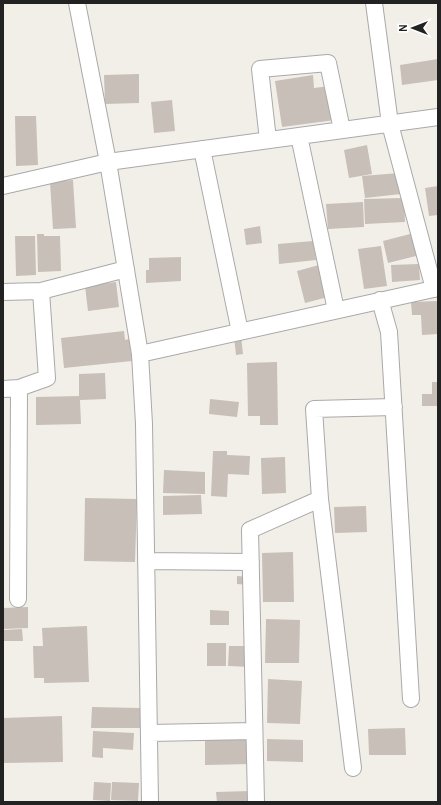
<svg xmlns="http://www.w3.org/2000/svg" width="441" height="805" viewBox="0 0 441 805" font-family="Karla,sans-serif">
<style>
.building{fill:#c7bfb8}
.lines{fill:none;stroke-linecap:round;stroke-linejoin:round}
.minor-casing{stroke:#a9a9a9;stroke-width:18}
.minor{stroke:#fff;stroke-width:16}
</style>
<rect width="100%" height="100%" fill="#f2efe9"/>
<path class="building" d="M438,59V80L402,85L400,65Z
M139,74V103L105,104L104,75Z
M313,75L314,88L330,86L335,120L282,127L275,81Z
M172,100L175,131L154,133L151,102Z
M15,116H36L38,165L16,166Z
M367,145L372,174L349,178L344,150Z
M399,173L401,194L365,198L362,176Z
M73,180L76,228L53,229L50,182Z
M438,186V215L429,216L425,188Z
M404,198L405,222L365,224L364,199Z
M363,202L364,227L328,229L326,204Z
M260,226L262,243L246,245L244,229Z
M414,233L420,255L388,263L383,241Z
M37,234H44V236H60L61,271L38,272Z
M15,236H35L36,275L16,276Z
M313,241L316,260L279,264L278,244Z
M381,246L387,286L364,289L358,249Z
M181,257V281L146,283V270H149V258Z
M419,264L420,280L392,282L391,265Z
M319,265L328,297L305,303L297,271Z
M116,282L119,307L88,311L85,286Z
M438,301V334L422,335L421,315H412L411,302Z
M124,331L125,340L129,339L132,361L64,368L61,338Z
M241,336L243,354L236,355L234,337Z
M277,362L278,425H260V416H248L247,363Z
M105,373L106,399L80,400L81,424L36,425V397L79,396V374Z
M432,382H438V406H422V394H432Z
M210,399L239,402L237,417L209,414Z
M213,451H227V455L250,456L249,475L228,474L227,497L211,496Z
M285,457L286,493L262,494L261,458Z
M164,470L205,472V494L163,493Z
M201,495L202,514L163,515V496Z
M85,498L137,499L135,562L84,561Z
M366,506L367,532L335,533L334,507Z
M293,552L294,602H263L262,553Z
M237,576L249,577V585L237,584Z
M28,607V628L3,629V608Z
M210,610L229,611V625H210Z
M266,619L300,620L299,663H265Z
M87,626L89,682L44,683V678H34L33,646H43L42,628Z
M22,629L23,641H4V630Z
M207,643H226V666H207Z
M229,646H251V667L228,666Z
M268,679L302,681L300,724L267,723Z
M92,707L140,708V728H91Z
M62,716L63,762L3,763V718Z
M405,728L406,755H369L368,729Z
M93,731L134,733L133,750L103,748V758L92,757Z
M250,739L251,764L205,765V740Z
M267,739L303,740V762L267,761Z
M94,782L111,783L110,801L93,800Z
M112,782L139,783L138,801L111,800Z
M250,791L251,802H217L216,792Z"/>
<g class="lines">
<defs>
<path id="minor" d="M77,3L108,162L140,354L144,424L150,802
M374,3L390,124L434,289
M299,136L336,310
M268,140L260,69L328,63L342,130
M202,149L240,332
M3,186L108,162L438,117
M3,292L41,291L126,269
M380,300L389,332L411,699
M140,354L438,288
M3,389L19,388L47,378L41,291
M146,561L251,562
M18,599L19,388
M149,733L254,731
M353,768L320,499L314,409L394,407
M256,802L250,530L320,499"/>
</defs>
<use href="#minor" class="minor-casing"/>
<use href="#minor" class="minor"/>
</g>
<rect width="441" height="805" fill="none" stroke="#222222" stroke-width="8"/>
<g transform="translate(413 28) rotate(270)" stroke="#ffffff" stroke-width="3" paint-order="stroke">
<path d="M0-3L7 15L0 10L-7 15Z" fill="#222222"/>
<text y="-6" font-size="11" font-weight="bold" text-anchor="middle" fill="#222222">N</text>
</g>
</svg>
